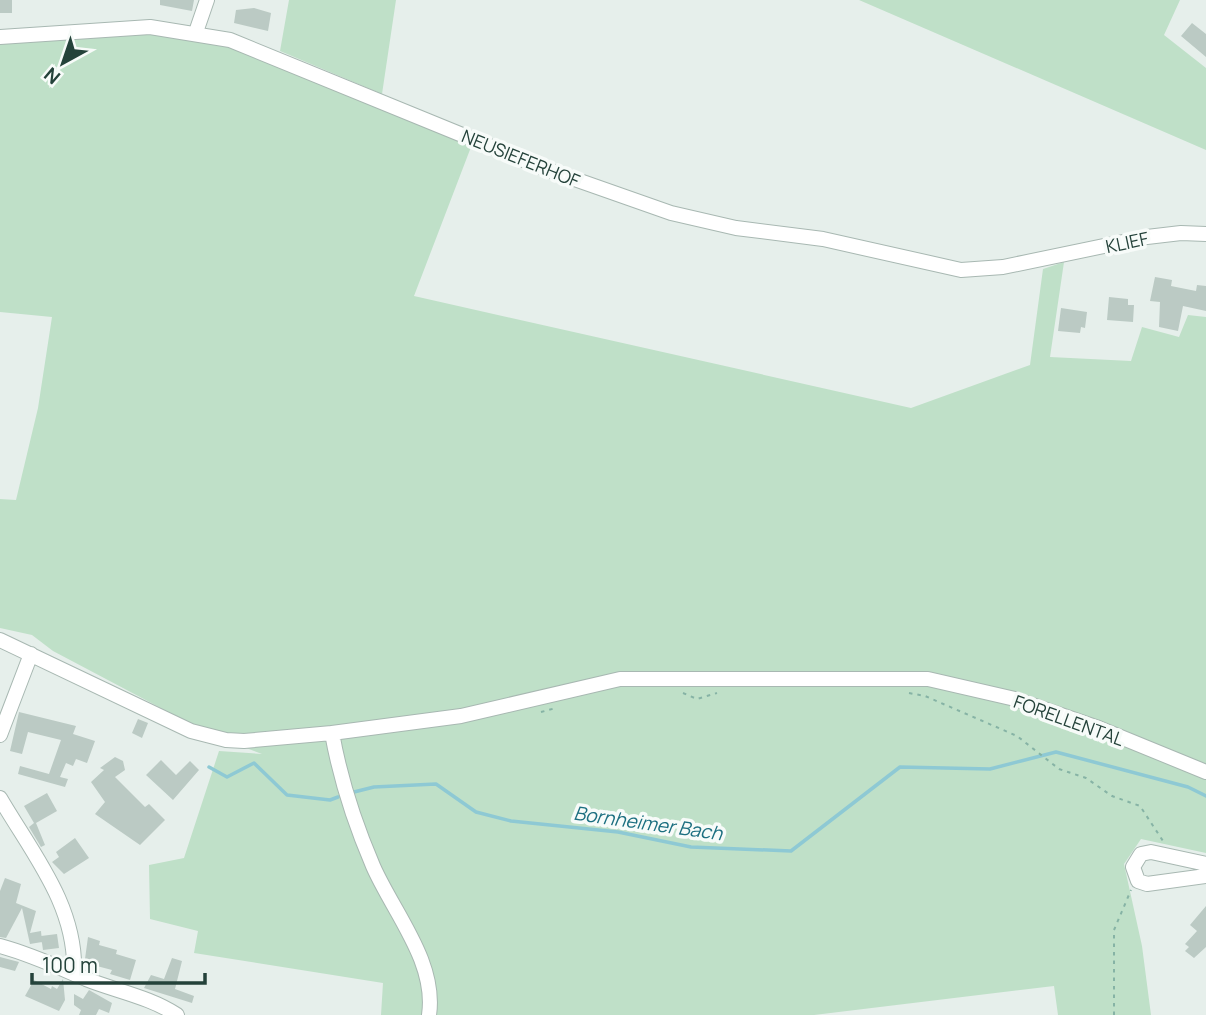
<svg xmlns="http://www.w3.org/2000/svg" width="1206" height="1015" viewBox="0 0 1206 1015" font-family="Manrope,sans-serif">
<style>
.green{fill:#bfe0c8}
.lines{fill:none;stroke-linecap:round;stroke-linejoin:round}
.stream{stroke:#8ec9d4;stroke-width:3.5}
.building{fill:#bbcac4}
.minor-casing{stroke:#a8b8b2;stroke-width:16}
.path{stroke:#86b3a5;stroke-width:2;stroke-dasharray:3.5 5;stroke-linecap:butt}
.minor{stroke:#fff;stroke-width:14}
.labels{text-anchor:middle;dominant-baseline:central;stroke-width:7;stroke-linejoin:round;paint-order:stroke}
.street-label{font-size:18px;fill:#24423a;stroke:#f7fbf9}
.water-label{font-size:19px;font-style:italic;fill:#1c6f80;stroke:#f7fbf9}
</style>
<rect width="100%" height="100%" fill="#e6efeb"/>
<path class="green" d="M289,0H396L382,94L280,51Z
M859,0H1180L1164,35L1206,68V150Z
M117,28L196,35L267,56L471,147L414,296L911,408L1030,365L1043,269L1064,262L1050,357L1131,361L1142,327L1179,337L1188,315L1206,317V853L1141,839L1124,864L1142,946L1151,1015H1058L1054,986L814,1015H381L383,983L194,953L198,931L150,919L149,865L184,858L219,751L262,754L210,734L53,651L32,635L0,628V499L16,500L38,408L52,317L0,312V37Z"/>
<g class="lines">
<path class="stream" d="M209,767L227,777L254,763L287,795L330,800L338,797
M354,792L374,787L436,784L476,812L511,821L618,832L691,847L791,851L900,767L990,769L1056,752L1188,787L1206,796"/>
</g>
<path class="building" d="M0,0H12V13H0Z
M160,0H194L192,11L160,5Z
M254,8L271,13L268,31L234,23L236,10Z
M1192,23L1206,34V57L1181,36Z
M1155,277L1172,280L1171,286L1196,291L1197,285L1206,286V311L1183,306L1178,331L1159,327L1160,302L1150,301Z
M1109,297L1128,299V305H1134L1133,322L1107,320Z
M1061,308L1087,312L1085,328L1081,327L1080,333L1058,331Z
M19,712L76,726L73,734L95,741L87,763L76,759L73,766L66,763L60,777L68,779L65,787L18,774L20,766L49,774L61,740L28,732L22,754L10,751Z
M138,719L148,723L142,738L132,733Z
M115,757L123,761L125,770L115,777L145,807L149,804L165,820L140,845L95,814L105,802L91,782L104,770L100,768Z
M161,760L176,775L190,761L199,770L173,800L146,775Z
M47,793L57,811L36,823L45,845L41,847L29,827L34,823L24,806Z
M75,838L89,858L64,874L52,862L59,857L56,852Z
M5,878L21,884L16,903L36,911L30,933L41,931L42,942L30,944L22,908L6,938L0,937V891Z
M1206,906V947L1194,958L1185,951L1189,947L1185,944L1197,931L1190,925Z
M57,934L59,948L43,950L41,936Z
M88,937L100,941L99,945L117,950L116,954L136,960L130,980L110,974L112,970L93,965L94,961L85,959Z
M0,957L19,962L15,971L0,967Z
M172,958L182,961L175,989L194,996L192,1003L144,988L151,975L164,979Z
M63,979L65,1000L59,1011L25,996L34,980L51,989L52,986L57,989Z
M89,990L112,1003L109,1013L99,1009L96,1015H79L81,1010L74,1005V994L83,999Z"/>
<g class="lines">
<defs>
<path id="minor" d="M196,32L207,0
M0,37L150,27L230,40L543,168L671,213L736,228L823,239L961,270L1003,267L1147,237L1181,233L1206,234
M0,640L191,731L226,740L244,741L332,733L461,716L620,679H928L1015,699L1096,727L1206,772
M332,733C340,778 355,824 373,866C393,912 437,962 429,1015
M0,735L31,654
M0,798C32,853 77,906 74,973
M1206,864L1151,852L1141,854L1133,867L1138,881L1147,884L1206,876
M0,946C30,954 58,967 86,979C116,991 150,997 177,1015"/>
</defs>
<use href="#minor" class="minor-casing"/>
<path class="path" d="M683,693L697,699L717,693
M909,693L925,696L1017,736L1059,769L1086,778L1112,796L1140,806L1163,841
M541,712L556,708
M1114,1015V930L1131,890"/>
<use href="#minor" class="minor"/>
</g>
<g class="labels">
<g class="street-label">
<text transform="translate(521 158) rotate(22)">NEUSIEFERHOF</text>
<text transform="translate(1127 242) rotate(-12)">KLIEF</text>
<text transform="translate(1069 720) rotate(20)">FORELLENTAL</text>
</g>
<g class="water-label">
<text transform="translate(648 823) rotate(8)">Bornheimer Bach</text>
</g>
</g>
<g transform="translate(63 63) rotate(220)" stroke="#f7fbf9" stroke-width="5" paint-order="stroke">
<path d="M0-5L12 26L0 18L-12 26Z" fill="#24423a"/>
<text y="-10" font-size="19" font-weight="bold" text-anchor="middle" fill="#24423a">N</text>
</g>
<path d="M32 973v10h173v-10" fill="none" stroke="#24423a" stroke-width="3.5"/>
<text x="42" y="973" font-size="21" fill="#24423a" stroke="#f7fbf9" stroke-width="5" paint-order="stroke">100 m</text>
</svg>
